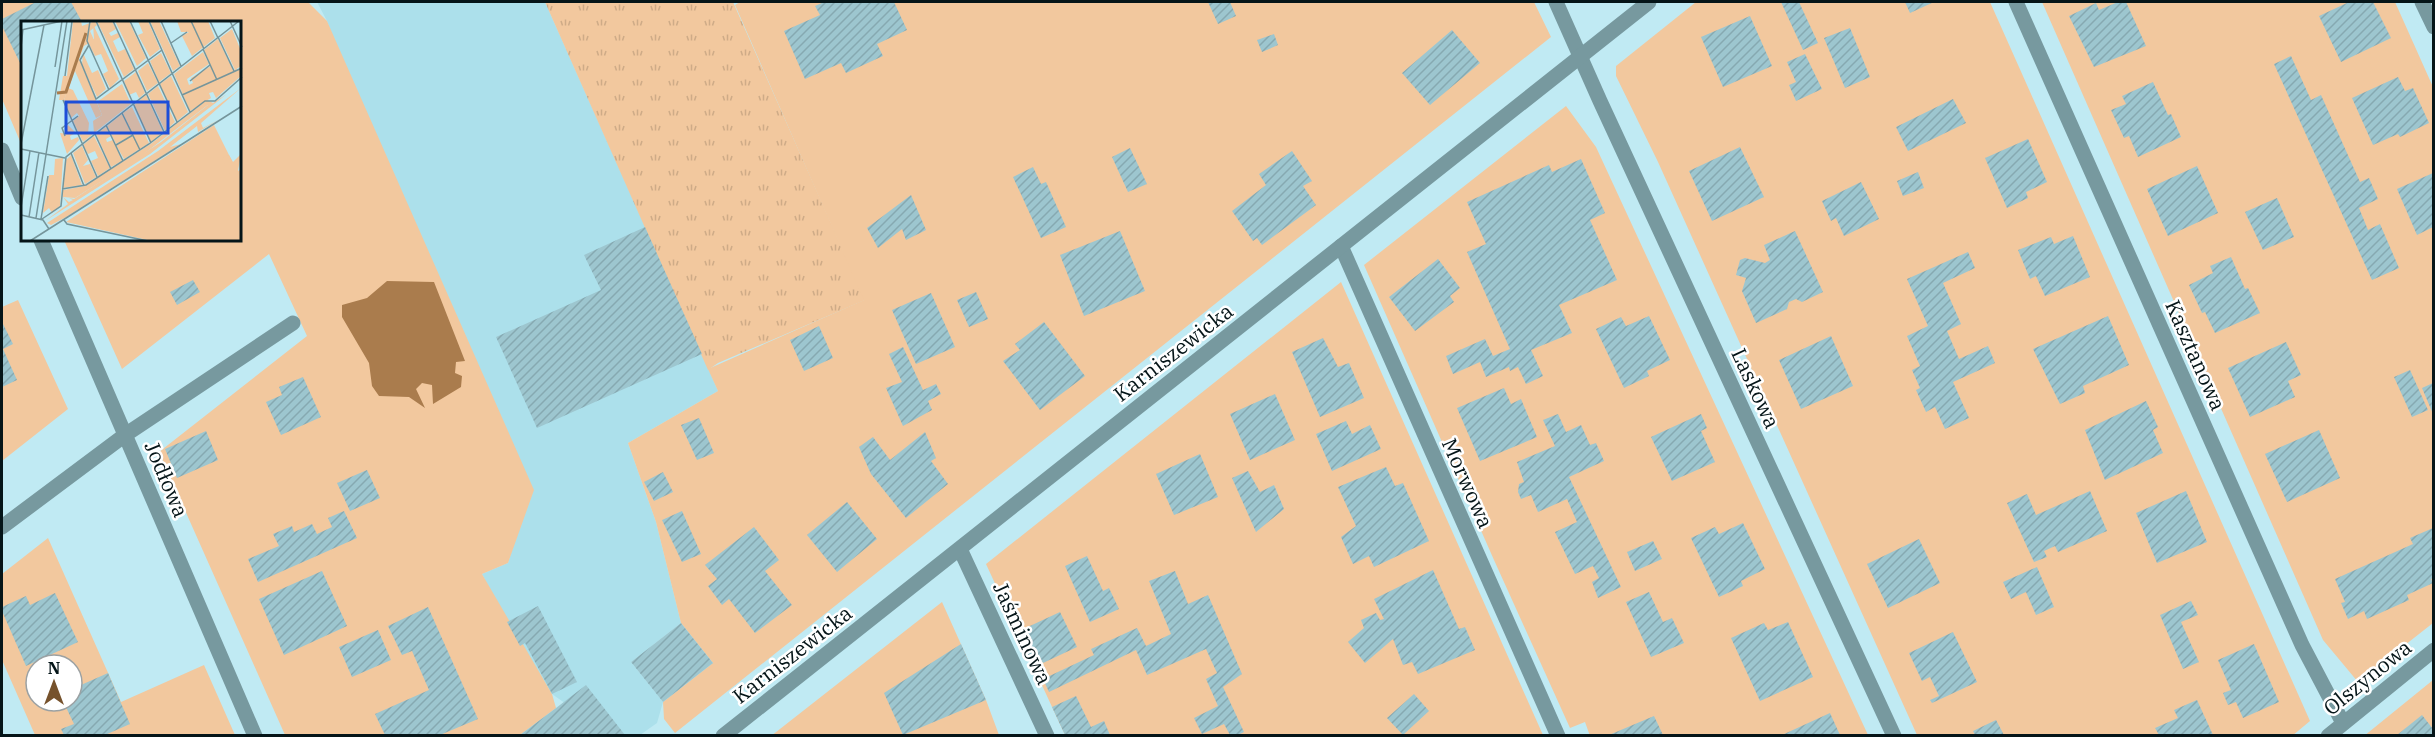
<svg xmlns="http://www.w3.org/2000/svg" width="2435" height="737" viewBox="0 0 2435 737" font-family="'IBM Plex Serif',serif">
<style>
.built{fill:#ace0eb}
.grass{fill:url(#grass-tufts)}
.garden{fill:#f2c89e;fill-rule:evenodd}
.water{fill:#aa7c4d}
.building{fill:url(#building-hatch)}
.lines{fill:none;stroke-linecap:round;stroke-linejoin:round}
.minor{stroke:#77999f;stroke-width:15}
.tertiary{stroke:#77999f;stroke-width:15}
.labels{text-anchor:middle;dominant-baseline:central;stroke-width:5;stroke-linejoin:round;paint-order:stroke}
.street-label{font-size:21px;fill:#051518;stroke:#fff}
.inset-river{fill:none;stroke:#aa7c4d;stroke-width:3}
.inset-road{fill:none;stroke:#75959b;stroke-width:1.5}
.view{fill:#1d4ed8;fill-opacity:0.15;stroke:#1d4ed8;stroke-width:3}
.inset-edge{fill:none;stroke:#051518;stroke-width:3}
</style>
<defs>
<pattern id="grass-tufts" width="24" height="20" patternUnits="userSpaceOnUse" patternTransform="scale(1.5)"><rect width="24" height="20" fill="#f2c89e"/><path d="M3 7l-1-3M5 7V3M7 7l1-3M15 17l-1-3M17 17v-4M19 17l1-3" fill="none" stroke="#ceab87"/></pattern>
<pattern id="building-hatch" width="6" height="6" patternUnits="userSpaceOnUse" patternTransform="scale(1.5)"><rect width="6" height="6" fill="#9dc6cf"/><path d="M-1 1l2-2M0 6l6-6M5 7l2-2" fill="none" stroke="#86a9b1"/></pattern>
</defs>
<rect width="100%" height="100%" fill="#c0eaf3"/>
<path class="built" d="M317,2H545L702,354L718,391L628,443L656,522L681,623L631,662L663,702L657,723L640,735H610L552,694L507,622L482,574L508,563L518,531L327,21Z"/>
<path class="grass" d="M545,2H733L865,300L718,363L708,370Z"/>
<path class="garden" d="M2,2H308L327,21L534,490L508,563L482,574L552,694L556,708L520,735H285L159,452L307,336L269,254L122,369L64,240H240V22H22V146L2,99Z
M740,2H1534L1551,37L675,733L664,719L663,702L713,663L681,623L656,522L628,443L718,391L708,369L864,300L735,5Z
M1696,2H1990L2310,721L2292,736L1917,735L1658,162L1616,76V66Z
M2042,2H2395L2433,87V623L2358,682L2323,640Z
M1566,106L1596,147L1868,735L1590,736L1585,722L1570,728L1494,560L1364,265Z
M1341,282L1543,735H1065L986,564Z
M18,300L68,409L2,461V307Z
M48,538L121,702L204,665L235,735H35L2,660V574ZM36,665H72V701H36Z
M942,602L986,700L999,735L771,736Z
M2433,680V735L2364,736Z"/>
<path class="water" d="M387,281L434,282L465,361L456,362L455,373L462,376L461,387L433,404L432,385L422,383L416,389L425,408L409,397L379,396L372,386L369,363L342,317V305L367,298Z"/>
<path class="building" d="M36,2H71L82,22H22V67L2,26V19Z
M824,2H894L907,30L877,44L883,56L846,73L841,63L805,79L784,31L820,15L815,6Z
M1208,2H1230L1236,16L1218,24Z
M1781,2H1799L1818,43L1803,50Z
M1905,2H1934L1910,13Z
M2118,2H2126L2146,46L2094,67L2069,16L2096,3L2099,10Z
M2349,2H2373L2391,38L2341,62L2319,16Z
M1750,16L1772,66L1723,87L1701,37Z
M1850,28L1870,77L1845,88L1824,38Z
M1452,30L1480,63L1430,105L1402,73Z
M1274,34L1278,45L1262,52L1257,40Z
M1805,54L1822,89L1796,101L1789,85L1796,82L1787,62Z
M2291,56L2311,100L2321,95L2360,182L2369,178L2378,199L2359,208L2368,230L2380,224L2399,268L2372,280L2274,64Z
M2398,77L2405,91L2413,88L2429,123L2400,137L2398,134L2373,145L2352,98Z
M2153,82L2168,115L2171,114L2181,137L2138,157L2129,136L2124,138L2111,110L2126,104L2122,96Z
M1953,99L1966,123L1908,151L1896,127Z
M2028,139L2047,182L2026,192L2028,198L2007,208L1985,158Z
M1740,147L1764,197L1712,221L1689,171Z
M1130,148L1147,184L1128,192L1112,157Z
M1292,151L1312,181L1303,186L1316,205L1262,245L1257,238L1253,241L1232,211L1266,185L1259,174Z
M1581,159L1605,213L1590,220L1617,280L1559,305L1572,333L1531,350L1543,376L1526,384L1518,367L1510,371L1509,367L1486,377L1480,362L1453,374L1446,356L1485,339L1493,356L1510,349L1467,252L1486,244L1467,202L1549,165L1552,172Z
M2197,166L2218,213L2168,236L2147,189Z
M1033,167L1041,184L1046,182L1066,227L1041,238L1013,177Z
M1918,172L1924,188L1903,196L1897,181Z
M2433,173V227L2417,235L2397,189Z
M1861,182L1879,219L1844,236L1836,218L1831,221L1822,201Z
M911,195L926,230L906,240L902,229L878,248L867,228Z
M2277,198L2294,237L2263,250L2245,212Z
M645,227L702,354L537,428L496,337L601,290L584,255Z
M1120,231L1145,291L1084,316L1060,255Z
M1795,231L1823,292L1802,302L1796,299L1789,302L1787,309L1756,323L1742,291L1746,278L1736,275L1740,260L1745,258L1765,263L1770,260L1764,245Z
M2073,236L2090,277L2045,296L2036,276L2030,279L2018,250L2051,237L2054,244Z
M1968,252L1975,268L1943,283L1961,324L1947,331L1959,359L1988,346L1995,363L1953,382L1969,418L1945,429L1935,407L1926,412L1916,390L1920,388L1912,370L1920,366L1907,336L1928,326L1907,279Z
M2231,257L2245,289L2248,288L2260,313L2215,333L2205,312L2202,313L2189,285L2213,273L2210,266Z
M1438,259L1460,288L1450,296L1454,302L1415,331L1389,297Z
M193,280L200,292L177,305L170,292Z
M976,292L988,319L969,327L957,300Z
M931,293L955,347L916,364L892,310Z
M1649,316L1670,360L1647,371L1649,376L1624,388L1596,329L1621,317L1626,326Z
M2108,316L2129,365L2083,386L2085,393L2060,404L2033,349Z
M1044,322L1085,376L1040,410L1003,361L1020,350L1015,344Z
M3,324L13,344L3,349L17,380L2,387V325Z
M819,326L833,358L804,371L790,340Z
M1831,336L1853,386L1801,409L1779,360Z
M1323,338L1338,367L1349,363L1364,398L1320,417L1292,352Z
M2286,342L2301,375L2288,381L2295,397L2250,417L2228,368Z
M903,347L923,390L936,384L941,394L928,401L932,410L903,426L886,388L902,382L889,354Z
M2410,370L2428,410L2412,417L2394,377Z
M303,377L321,417L281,435L266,402L282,395L279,387Z
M2433,383V414L2422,388Z
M1504,388L1511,404L1521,399L1537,437L1480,461L1457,408Z
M1275,394L1295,440L1250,460L1230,414Z
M2146,401L2158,427L2153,430L2163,453L2105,480L2085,430Z
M1558,414L1566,432L1581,425L1590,445L1596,443L1604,461L1569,477L1621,587L1598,598L1592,582L1599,578L1593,566L1575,574L1555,532L1577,522L1567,499L1538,512L1531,495L1521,499L1518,492L1519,484L1524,482L1517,462L1555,446L1543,420Z
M1701,414L1707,428L1701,431L1715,462L1672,481L1651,437Z
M699,418L714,453L697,460L681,425Z
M1346,421L1352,434L1370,425L1381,449L1332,471L1316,434Z
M2319,430L2340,478L2287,502L2265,454Z
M206,431L218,460L177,478L165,449Z
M925,432L936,458L931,461L948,484L906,518L871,474L859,447L873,437L890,460Z
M1200,454L1218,497L1174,515L1156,474Z
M1386,467L1395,486L1403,483L1429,541L1374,567L1369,556L1353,564L1341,537L1356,526L1338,487Z
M367,470L380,498L350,511L337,483Z
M1248,471L1260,492L1274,485L1284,509L1256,532L1232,478Z
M663,472L673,492L654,501L644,482Z
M2090,491L2107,531L2058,552L2055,546L2044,551L2047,557L2034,562L2007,503L2027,494L2036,515Z
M2186,491L2207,542L2157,563L2136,513Z
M847,502L877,539L837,572L807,535Z
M344,511L357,538L258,582L248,559L279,546L273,534L292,526L294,532L312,524L317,534L332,527L328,518Z
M682,511L701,554L682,562L662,520Z
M1743,523L1765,569L1741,581L1743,586L1719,597L1691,538L1715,527L1719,534Z
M754,527L779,560L765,571L792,605L755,633L729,599L722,605L708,586L717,579L705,565Z
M2433,528V578L2431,579L2433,583L2407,595L2409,600L2367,619L2364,611L2348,619L2341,603L2345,602L2335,579L2413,544L2410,538Z
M1919,539L1940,583L1888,608L1867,564Z
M1653,541L1662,559L1635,571L1627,552Z
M1087,556L1103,591L1109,588L1119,609L1090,622L1065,566Z
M2037,567L2054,607L2036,615L2026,592L2011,599L2003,582Z
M1433,570L1459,629L1465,627L1475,650L1418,674L1412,662L1403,665L1393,639L1365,663L1348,642L1364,628L1361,620L1376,613L1380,620L1384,619L1374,599Z
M322,571L347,626L284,655L259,599Z
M1175,571L1188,604L1208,595L1242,674L1223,687L1244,732L1238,735H1230L1224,724L1202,734L1194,718L1218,706L1206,679L1217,673L1206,649L1147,675L1136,650L1049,692L1043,679L1094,655L1091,649L1137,628L1146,646L1171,634L1149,581Z
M1649,592L1663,622L1672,618L1684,643L1651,657L1626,602Z
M55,593L78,642L26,666L2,611V607L26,596L30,605Z
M2191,601L2198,615L2181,622L2199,662L2183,669L2160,615Z
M538,606L577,682L552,694L525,643L520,646L507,622Z
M428,607L478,719L440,735H385L375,714L429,690L412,651L402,655L388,626Z
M1060,612L1077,647L1043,663L1040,659L1032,663L1017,632Z
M1788,622L1813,677L1760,701L1731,638L1764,623L1768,630Z
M681,623L713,663L663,702L631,662Z
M378,630L391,660L352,677L339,647Z
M1953,632L1977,682L1932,703L1930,700L1939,696L1930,677L1922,681L1909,653Z
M961,644L986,700L903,735L884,693Z
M2254,644L2279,702L2243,718L2236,702L2228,705L2223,693L2231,690L2218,660Z
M108,673L130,724L105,735H64L61,729L74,724L63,701H72V689Z
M586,685L625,735H520L556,708Z
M1414,694L1429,711L1403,735L1387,718Z
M1076,696L1091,727L1104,721L1110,735H1065L1052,707Z
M2197,700L2213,735H2159L2155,728L2178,718L2174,710Z
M1830,713L1840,735H1782Z
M2422,715L2433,729V735H2397Z
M1654,716L1663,735H1609Z
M1996,720L2004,735H1975L1973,731Z"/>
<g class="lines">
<path class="minor" d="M1556,2L1600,101L1894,736
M2016,2L2302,645L2343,723
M2422,2L2434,27
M2,150L22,198
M41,240L255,736
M1341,246L1558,736
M2,527L125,435L293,323
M960,549L1047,736
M2328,736L2434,650"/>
<path class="tertiary" d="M723,736L1649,2"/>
</g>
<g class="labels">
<g class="street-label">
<text transform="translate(1173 352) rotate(-38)">Karniszewicka</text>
<text transform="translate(2196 355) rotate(66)">Kasztanowa</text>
<text transform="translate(1756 388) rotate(65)">Laskowa</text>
<text transform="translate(167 479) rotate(67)">Jodłowa</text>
<text transform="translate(1468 483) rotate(66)">Morwowa</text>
<text transform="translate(1023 633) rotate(65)">Jaśminowa</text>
<text transform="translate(792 654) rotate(-38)">Karniszewicka</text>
<text transform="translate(2367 677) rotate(-39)">Olszynowa</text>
</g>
</g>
<g transform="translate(21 21)">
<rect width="220" height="220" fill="#c0eaf3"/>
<path d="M52,0H60L61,5L74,0L76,4L69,10L73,19L63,25L58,38L81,94L75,97L54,50L43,79H38L42,55H46ZM220,67L180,102L182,107L197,99L177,111L176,105L149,126L160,123L47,195L30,204L26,202L137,130ZM206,73L129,133L24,200L47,183L42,176L48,181L52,179L48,177L53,178L140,121L187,84L186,79L192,82Z" fill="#f2c89e"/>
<path d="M193,104L220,158V220H131L45,201Z" fill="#f2c89e"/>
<path d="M76,0H91L95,8L88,12L90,15L97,12L99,16L92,20L97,31L104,28L113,48L103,56ZM94,0H108L125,37L116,45ZM117,0H127L139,28L129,36L117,14L122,12ZM129,0H138L159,45L152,50ZM156,0H187L194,17L171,35L161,15L168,11H160ZM72,3L98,58L89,67L82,53L87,50L80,33L74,35L67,21L73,18ZM211,8L220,30V45L214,49L199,17ZM197,18L212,49L220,48V55L195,77L192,71L188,72L190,77L169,90L153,53L182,31L188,43L166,58L168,64L172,62L170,57L190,45L183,29ZM62,32L71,52L77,49L85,68L76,76L61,44ZM140,32L150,52L138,61L129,40ZM127,42L137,62L126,70L117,50ZM115,51L124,72L118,77L115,71L108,74L103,60ZM150,55L167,91L156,100L139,63ZM101,63L110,83L73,112L72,100L81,94L76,81ZM137,65L154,101L144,110L127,73ZM47,67L52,69L68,102L67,113H72L62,121L52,100L58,95L56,92L50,97L43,79ZM125,74L142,111L130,121L113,84ZM186,79L188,83L120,135L54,177L42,176V169L64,165L131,122ZM111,86L128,122L103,138L95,124L112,115L102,92ZM101,93L111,114L95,123L86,105ZM47,104L55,112L49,115L50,119L57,116L58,119L46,133L39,112L47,113L44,106ZM85,106L90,115L85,118L86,121L92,119L101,140L90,146L75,113ZM73,115L89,147L77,155L70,140L77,137L74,130L67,133L62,124ZM61,125L67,139L62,145L69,143L75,156L64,163L52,132ZM220,133L217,150L220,148V176L201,137L208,134L212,141ZM50,134L61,164L42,167L44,140ZM42,137L39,185L31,192L28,187L22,192L28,154H33L34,138Z" fill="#f2c89e"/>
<path class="inset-river" d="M36,72L45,71L65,12"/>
<path class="inset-road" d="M69,0L66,20L88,69M75,0L130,122M92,0L143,111M109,0L156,101M128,0L151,52M140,0L160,45M170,0L183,28M189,0L197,17M209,0L221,26M0,9L41,0M197,16L213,50M150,22L166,11M68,24L59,39L75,78L141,29M0,26L2,8M182,28L196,59M34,46L41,0M151,52L169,91M44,55L51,0M169,60L189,44M161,74L221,47M42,79L76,156M101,92L119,129M85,104L102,140M74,113L90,148M44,115L41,107L57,95M0,123L23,4M95,124L112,114M0,128L44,137M50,132L63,165M41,168L65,164L128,123L184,80H194L221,56M0,186L9,130M0,194L22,199L28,208M8,196L18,131M15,197L46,0M20,198L27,155M21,198L40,185L45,136L218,0M43,199L46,203L127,220M9,220L221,85"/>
<path class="view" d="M45,81H147V112H45Z"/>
<rect width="220" height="220" class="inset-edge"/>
</g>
<rect width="2435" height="737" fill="none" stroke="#051518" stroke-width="6"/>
<g transform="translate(54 683)"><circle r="28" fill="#ffffff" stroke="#9ba1a3" stroke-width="1.5"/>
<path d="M0-4.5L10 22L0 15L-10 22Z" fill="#76522c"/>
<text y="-9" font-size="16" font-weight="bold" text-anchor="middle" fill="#051518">N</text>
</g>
</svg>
